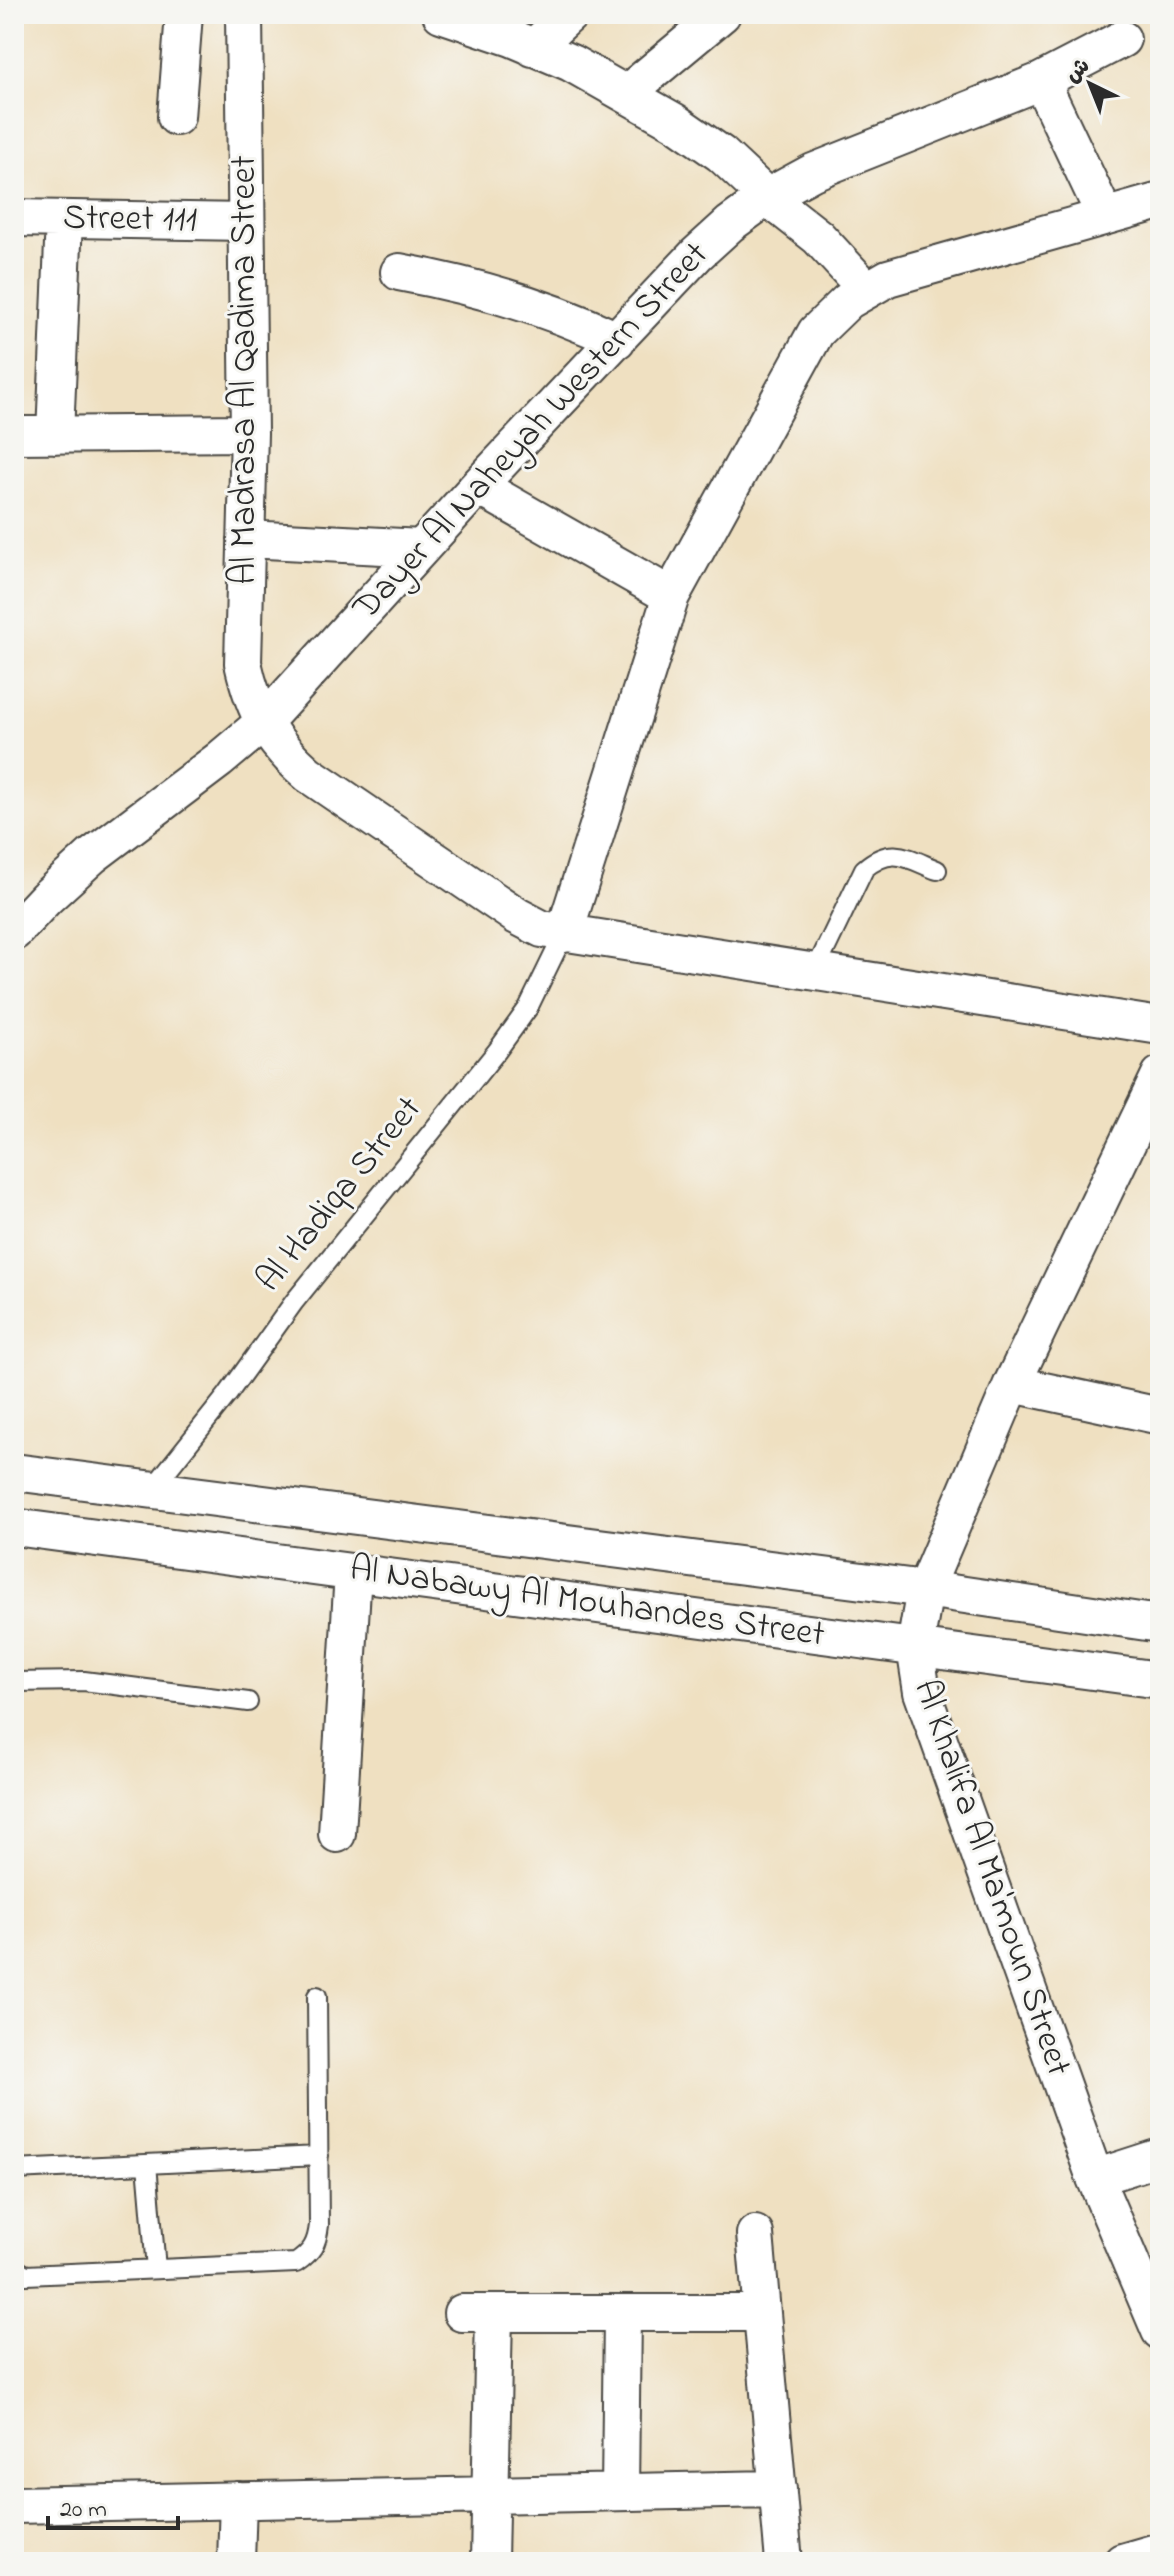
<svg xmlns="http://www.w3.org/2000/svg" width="1174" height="2576" viewBox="0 0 1174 2576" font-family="'Indie Flower','Playpen Sans Arabic',sans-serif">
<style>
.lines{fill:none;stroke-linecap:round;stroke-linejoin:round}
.service-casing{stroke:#484642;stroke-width:22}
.minor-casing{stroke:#484642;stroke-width:40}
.service{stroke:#fff;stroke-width:18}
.minor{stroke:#fff;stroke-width:36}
.labels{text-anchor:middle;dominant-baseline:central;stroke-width:6;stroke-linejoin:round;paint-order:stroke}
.street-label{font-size:36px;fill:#2b2b2b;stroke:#f6f6f2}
</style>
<rect width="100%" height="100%" fill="#f6f6f2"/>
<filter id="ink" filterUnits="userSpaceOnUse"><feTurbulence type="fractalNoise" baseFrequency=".0125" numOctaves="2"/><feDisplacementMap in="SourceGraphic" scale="16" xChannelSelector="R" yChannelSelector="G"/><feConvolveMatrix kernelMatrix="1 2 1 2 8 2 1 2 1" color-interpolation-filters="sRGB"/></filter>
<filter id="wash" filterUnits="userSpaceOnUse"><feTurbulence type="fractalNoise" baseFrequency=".006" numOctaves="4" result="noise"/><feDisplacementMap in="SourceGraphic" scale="32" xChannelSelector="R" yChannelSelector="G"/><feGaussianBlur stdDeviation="1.8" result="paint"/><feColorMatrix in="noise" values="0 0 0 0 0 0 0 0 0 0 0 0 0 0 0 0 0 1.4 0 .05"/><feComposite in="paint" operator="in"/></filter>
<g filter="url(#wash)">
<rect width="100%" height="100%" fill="#efe0c1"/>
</g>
<g filter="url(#ink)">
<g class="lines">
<defs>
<path id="service" d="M814,973L864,869C892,845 907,858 937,870
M153,1488L228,1394L294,1302L497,1051L528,1008L564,934
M14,1682L84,1681L248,1702
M147,2164L156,2269
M14,2170L319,2156
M14,2268L26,2275L296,2263C312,2252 317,2244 319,2225L317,1996"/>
<path id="minor" d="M244,14L249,433L243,663C254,712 270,741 308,774L517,916L542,929L1160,1026
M441,14L512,38L571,63L675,122L721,154L767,197L818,237L866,289
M533,48L570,14
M1041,81L1105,216
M627,93L722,14
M176,117L184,14
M14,218L246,222
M399,272C476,286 546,306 617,340
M14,435L249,433
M55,435L64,219
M478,486L671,596
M246,539L422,548
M14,932L46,898L92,856L219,760L263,723L478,486L697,254L730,224L767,197L813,172L1041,81L1122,39
M564,934L671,596L816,332L848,301L888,278L1160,201
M1160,1075L1012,1384L925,1589L915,1647L922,1692L1095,2178L1160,2331
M1012,1384L1160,1416
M14,1472L925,1589L1160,1624
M14,1527L1160,1680
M337,1834L353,1572
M1095,2178L1160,2157
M755,2234L784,2562
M462,2313H762
M620,2492L622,2313
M14,2505L778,2489
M236,2562L238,2500
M489,2562L494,2313
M1122,2562L1160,2551"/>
</defs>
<use href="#service" class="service-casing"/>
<use href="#minor" class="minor-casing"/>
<use href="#service" class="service"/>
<use href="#minor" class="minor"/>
</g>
</g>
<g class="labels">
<g class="street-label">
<text transform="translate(130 220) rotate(1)">Street 111</text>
<text transform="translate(245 370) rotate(-90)">Al Madrasa Al Qadima Street</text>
<text transform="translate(532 432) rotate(-47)">Dayer Al Naheyah Western Street</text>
<text transform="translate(340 1195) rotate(-51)">Al Hadiqa Street</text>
<text transform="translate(587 1603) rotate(8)">Al Nabawy Al Mouhandes Street</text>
<text transform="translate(991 1878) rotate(71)">Al Khalifa Al Ma'moun Street</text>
</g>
</g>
<rect width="1174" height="2576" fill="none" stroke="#f6f6f2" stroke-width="48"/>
<g transform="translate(1090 84) rotate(317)" stroke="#f6f6f2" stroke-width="6" paint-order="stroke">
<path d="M0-6L14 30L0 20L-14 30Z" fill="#2b2b2b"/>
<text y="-12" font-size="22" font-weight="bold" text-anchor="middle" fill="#2b2b2b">ش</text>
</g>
<path d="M48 2516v12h130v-12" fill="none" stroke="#2b2b2b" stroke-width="4"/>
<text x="60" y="2516" font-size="24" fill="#2b2b2b" stroke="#f6f6f2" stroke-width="6" paint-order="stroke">20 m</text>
</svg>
